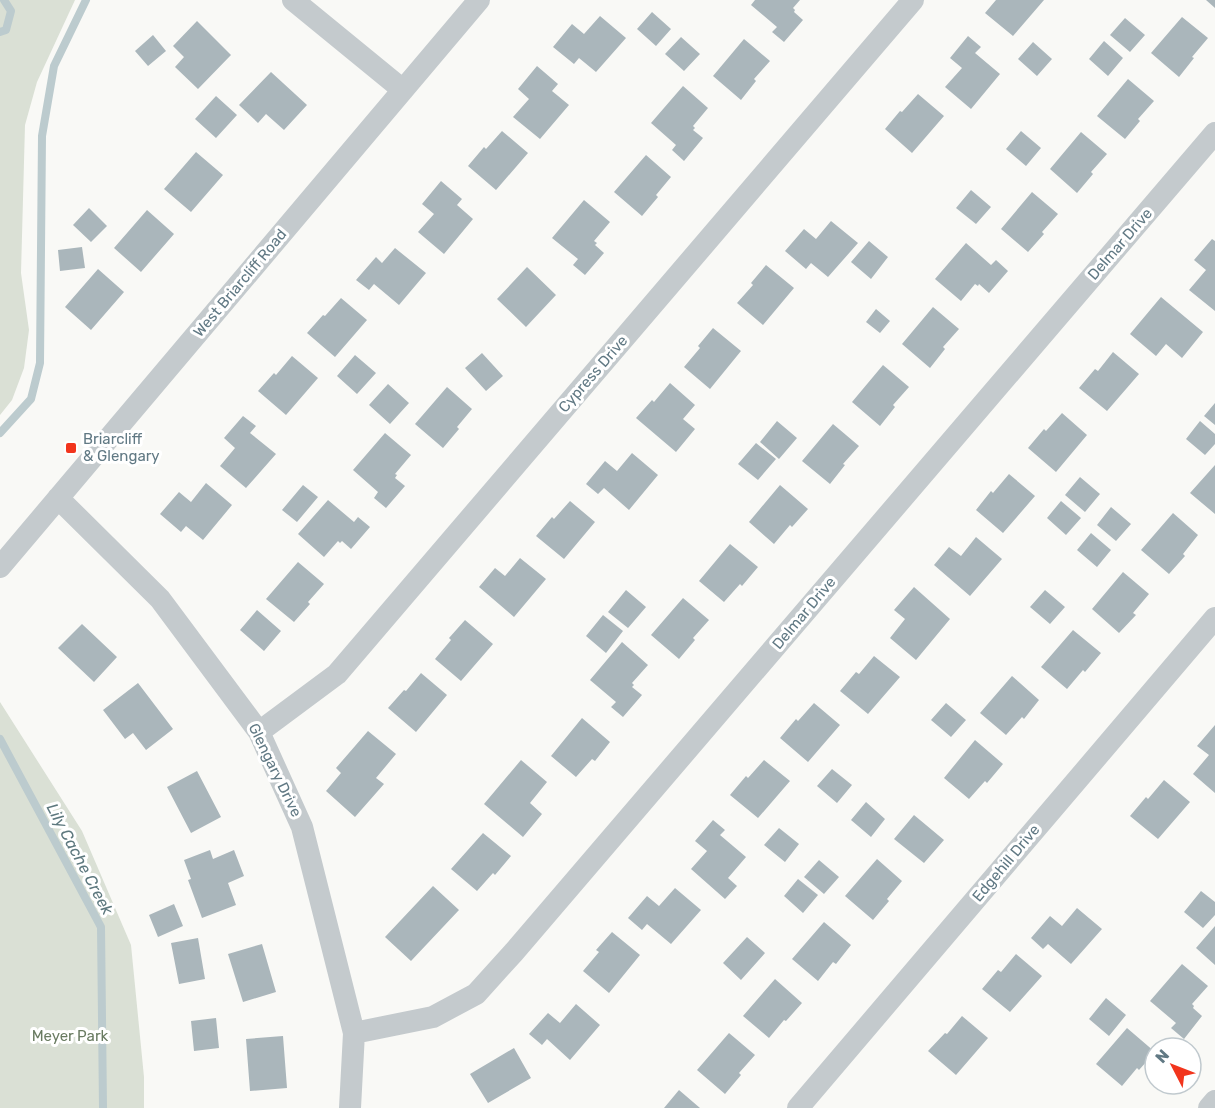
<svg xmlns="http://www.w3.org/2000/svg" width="1215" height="1108" viewBox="0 0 1215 1108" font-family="Rubik,sans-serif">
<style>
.green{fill:#dae0d5}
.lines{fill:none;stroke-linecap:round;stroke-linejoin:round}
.stream{stroke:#bccbce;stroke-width:8}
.building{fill:#aab6bb}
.minor{stroke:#c4cacd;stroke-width:22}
.poi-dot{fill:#f2351d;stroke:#fff;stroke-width:2}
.labels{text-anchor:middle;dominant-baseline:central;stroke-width:6;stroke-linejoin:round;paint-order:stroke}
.street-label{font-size:15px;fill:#617984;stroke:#fff}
.poi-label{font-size:15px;fill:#617984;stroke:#fff;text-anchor:start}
.park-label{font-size:15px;fill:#697b61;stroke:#fff}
.water-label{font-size:16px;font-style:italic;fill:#5d787e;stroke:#fff}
</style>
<rect width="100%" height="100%" fill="#f9f9f6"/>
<path class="green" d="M0,0H75L37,82L25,125L21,273L29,330L24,368L12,400L0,415Z
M0,702L82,831L131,945L144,1077V1108H0Z"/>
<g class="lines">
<path class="stream" d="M0,32L6,30L11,11L4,0
M0,433L31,399L40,363L42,136L54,66L86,0
M0,739L101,927L103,1108"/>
</g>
<path class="building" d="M755,0H800L793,8L795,10L794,12L803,20L784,42L772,32L777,27L751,5Z
M996,0H1044L1013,36L985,13Z
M1206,0H1215V8Z
M652,12L671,29L656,46L637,29Z
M600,16L626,38L596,72L579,58L574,64L553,47L572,24L584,34Z
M1182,17L1208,38L1192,57L1194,58L1179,77L1151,53Z
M1125,18L1145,35L1130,52L1110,35Z
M197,21L231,55L198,89L175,67L184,57L173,46Z
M153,35L166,51L148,66L135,51Z
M968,36L981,47L975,53L1000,74L971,109L945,87L962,68L950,58Z
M681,37L700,54L684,71L665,54Z
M744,39L770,61L754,79L756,81L741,100L713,76Z
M1104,41L1123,58L1108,76L1089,59Z
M1033,42L1052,59L1037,76L1018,59Z
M537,66L558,84L552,91L569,105L540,139L513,117L529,99L518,89Z
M271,72L307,105L284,130L266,114L258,123L239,105Z
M1128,79L1154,101L1138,119L1140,121L1125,139L1097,116Z
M683,86L708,108L693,126L695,128L693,130L703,138L684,161L672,150L676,145L651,123Z
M918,94L944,116L912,153L885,129L900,111L902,112Z
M216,96L237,115L216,138L195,119Z
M502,131L528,153L496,190L468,166L484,147L486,149Z
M1021,131L1041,148L1026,166L1006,149Z
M1081,132L1107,154L1091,172L1093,174L1077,193L1050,169Z
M196,152L223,175L191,212L164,189Z
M646,155L671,177L656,195L658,197L642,216L614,192Z
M441,181L462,199L457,205L473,219L444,254L418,232L434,214L422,204Z
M971,190L991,207L976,224L956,208Z
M1032,192L1058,214L1042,232L1044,234L1028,252L1001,229Z
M584,200L610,222L594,241L597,243L595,245L604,253L585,275L573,265L578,259L552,238Z
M89,208L107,226L91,242L73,225Z
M147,210L174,234L141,272L114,248Z
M831,221L858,243L828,277L811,263L806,269L785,251L804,229L816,239Z
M1212,239L1215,241V311L1189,290L1206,270L1194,260Z
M869,241L888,257L871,279L851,262Z
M966,243L991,265L996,260L1008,271L989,293L979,284L978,286L975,284L961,301L935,279Z
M82,247L85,268L60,271L58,250Z
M395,248L426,273L399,305L374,284L369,290L356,280L376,257L382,263Z
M766,265L794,288L763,325L737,303L753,285L751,283Z
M527,267L556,295L526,327L497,299Z
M98,269L124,292L91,330L65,307Z
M1161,297L1203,332L1182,358L1166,344L1156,356L1130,334Z
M341,298L367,320L335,357L307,333L323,315L325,316Z
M933,307L959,329L943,347L945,349L930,368L902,344Z
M876,309L890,321L880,333L866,322Z
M713,328L741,351L710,389L684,367L700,348L698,346Z
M1113,352L1139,374L1107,411L1079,388L1095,369L1098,371Z
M482,353L503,376L486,391L465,368Z
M355,355L376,373L357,394L337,376Z
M292,356L318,378L286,415L258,391L274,373L276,375Z
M883,365L909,387L893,405L895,407L880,426L852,402Z
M670,383L695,405L683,419L695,429L676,452L636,418L652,400L654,402Z
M388,384L409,403L390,424L369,405Z
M447,387L472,409L457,427L459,429L443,448L415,424Z
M1215,403V425L1204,416Z
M1062,413L1087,435L1056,472L1028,448L1044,429L1046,431Z
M243,416L256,426L250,433L276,454L246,488L220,466L235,448L224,438Z
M777,421L797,438L779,459L760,442Z
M1200,421L1215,434V444L1205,455L1186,439Z
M833,424L859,446L843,464L845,465L830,484L802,461Z
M385,433L411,455L395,474L397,475L395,478L405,486L386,508L374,498L378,492L353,470Z
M756,443L776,459L758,480L738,464Z
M632,453L658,475L629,510L604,488L598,494L586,484L605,461L617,471Z
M1215,465V514L1190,493Z
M1009,474L1035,496L1003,533L976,510L991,491L993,493Z
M1080,477L1100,494L1085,512L1065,495Z
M206,483L232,505L203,540L186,526L181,532L160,514L179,492L191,502Z
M303,485L318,497L297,522L282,510Z
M780,485L808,509L792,527L790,525L774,544L749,522Z
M328,500L354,522L358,517L370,527L351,549L342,541L340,543L338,541L324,557L298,534Z
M570,501L595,522L564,559L536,536L552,517L554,519Z
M1061,501L1081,518L1066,535L1047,518Z
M1111,507L1131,524L1116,541L1097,525Z
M1173,513L1198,535L1183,554L1185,556L1169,574L1141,550Z
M1091,533L1111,550L1097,567L1077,550Z
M976,537L1002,559L970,596L934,565L949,547L961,556Z
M730,544L758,567L742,586L740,584L724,602L699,581Z
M520,558L546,579L514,617L479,587L495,568L505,576Z
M298,562L324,584L308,602L310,604L294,622L266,599Z
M1123,572L1149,594L1133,613L1136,615L1119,633L1092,609Z
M914,587L950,619L916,660L890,638L905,619L894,610Z
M626,590L646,607L628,628L608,612Z
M1045,590L1065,607L1050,624L1030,607Z
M683,598L709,620L693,638L695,640L679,659L651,635Z
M257,610L281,631L264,651L240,630Z
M603,615L623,631L606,653L586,636Z
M465,620L493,644L461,681L435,659L451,640L449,638Z
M82,624L117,657L94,682L58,648Z
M1073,630L1101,653L1085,672L1083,670L1067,689L1041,667Z
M622,642L648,665L632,683L634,685L632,687L642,695L623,717L611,707L616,702L590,680Z
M874,656L900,677L868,714L840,691L856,672L859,674Z
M421,673L447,695L416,732L388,708L404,690L406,691Z
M1012,676L1039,700L1024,719L1022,717L1006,735L980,713Z
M138,683L173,729L146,750L133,733L125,739L103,710Z
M814,703L840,725L808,762L780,738L796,719L798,721Z
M946,703L966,720L951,737L931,720Z
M582,718L610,742L595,761L592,759L576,777L551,756Z
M1215,725V793L1193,774L1209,755L1197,746Z
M368,731L396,754L376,778L384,784L355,817L326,791L341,773L336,768Z
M975,740L1003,764L987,783L985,781L969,799L944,778Z
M521,760L547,782L530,803L542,814L523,837L484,804Z
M764,760L790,781L758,818L730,795L746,776L748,778Z
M832,769L852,785L837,803L817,786Z
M197,771L221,817L191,833L167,787Z
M1164,780L1190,802L1158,839L1130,816L1146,797L1148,799Z
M866,802L885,819L871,837L851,820Z
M914,815L944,840L924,863L894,839Z
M713,820L725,830L720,835L746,857L728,878L737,886L725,899L691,869L707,851L695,841Z
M779,828L799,844L785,862L764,845Z
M483,833L511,856L495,875L493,873L477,891L451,869Z
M210,850L213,859L234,850L244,876L228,883L236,905L202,918L188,880L191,879L184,860Z
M877,859L902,881L887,899L889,901L873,920L845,896Z
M819,860L839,877L824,894L804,877Z
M798,879L818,895L803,913L784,896Z
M433,886L459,910L411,961L385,937Z
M675,888L701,910L671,944L647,924L642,930L628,918L647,896L659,906Z
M1201,891L1215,902V915L1203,928L1184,912Z
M174,904L183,926L158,937L149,915Z
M1077,908L1102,929L1071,964L1048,944L1043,949L1031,938L1050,916L1062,926Z
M824,922L851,945L836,964L833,962L818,981L792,959Z
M1215,926V965L1196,948Z
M612,932L640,955L609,993L583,971L599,952L596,950Z
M747,937L765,953L741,980L723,963Z
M198,938L205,979L179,984L171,943Z
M262,944L276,992L243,1002L228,954Z
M1016,954L1042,976L1010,1012L982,989L998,970L1001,972Z
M1182,964L1208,986L1192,1004L1194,1006L1193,1008L1202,1016L1184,1039L1171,1028L1176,1023L1150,1001Z
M775,979L802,1003L786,1021L784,1020L769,1038L743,1016Z
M1106,998L1126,1015L1109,1036L1089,1019Z
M576,1004L600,1025L570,1060L547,1039L542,1045L529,1034L548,1013L560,1023Z
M962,1016L988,1038L956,1075L928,1051L945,1033L947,1034Z
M216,1018L219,1048L194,1051L191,1021Z
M1127,1028L1155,1052L1139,1070L1137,1068L1122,1086L1096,1064Z
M729,1033L755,1055L739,1073L741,1075L725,1094L697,1070Z
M283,1036L287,1088L250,1091L246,1039Z
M514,1048L531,1078L488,1103L470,1074Z
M679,1090L700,1108H664Z"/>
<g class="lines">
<path class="minor" d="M293,0L403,90
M58,498L160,599L259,732L302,827L354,1033L350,1108
M0,567L479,0
M259,732L337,674L913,0
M354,1033L433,1017L476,994L514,952L1215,133
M798,1108L1215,618
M1209,1108L1215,1101"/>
</g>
<rect class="poi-dot" x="65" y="442" width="12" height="12" rx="3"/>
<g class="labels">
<g class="street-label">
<text transform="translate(1120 244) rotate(-49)">Delmar Drive</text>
<text transform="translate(240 283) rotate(-50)">West Briarcliff Road</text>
<text transform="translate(593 374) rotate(-49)">Cypress Drive</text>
<text transform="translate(804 613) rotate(-50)">Delmar Drive</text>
<text transform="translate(275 770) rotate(64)">Glengary Drive</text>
<text transform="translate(1006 863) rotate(-50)">Edgehill Drive</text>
</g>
<g class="poi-label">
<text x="83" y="439">Briarcliff<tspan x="83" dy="17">&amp; Glengary</tspan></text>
</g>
<g class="park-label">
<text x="70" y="1036">Meyer Park</text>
</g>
<g class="water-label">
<text transform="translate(80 859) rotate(62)">Lily Cache Creek</text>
</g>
</g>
<g transform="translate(1173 1066) rotate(312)"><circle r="28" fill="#ffffff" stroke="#c0c9ce" stroke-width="1.5"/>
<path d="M0-4.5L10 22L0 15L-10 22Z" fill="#f2351d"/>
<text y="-9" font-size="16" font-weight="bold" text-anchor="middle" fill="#617984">N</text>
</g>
</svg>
